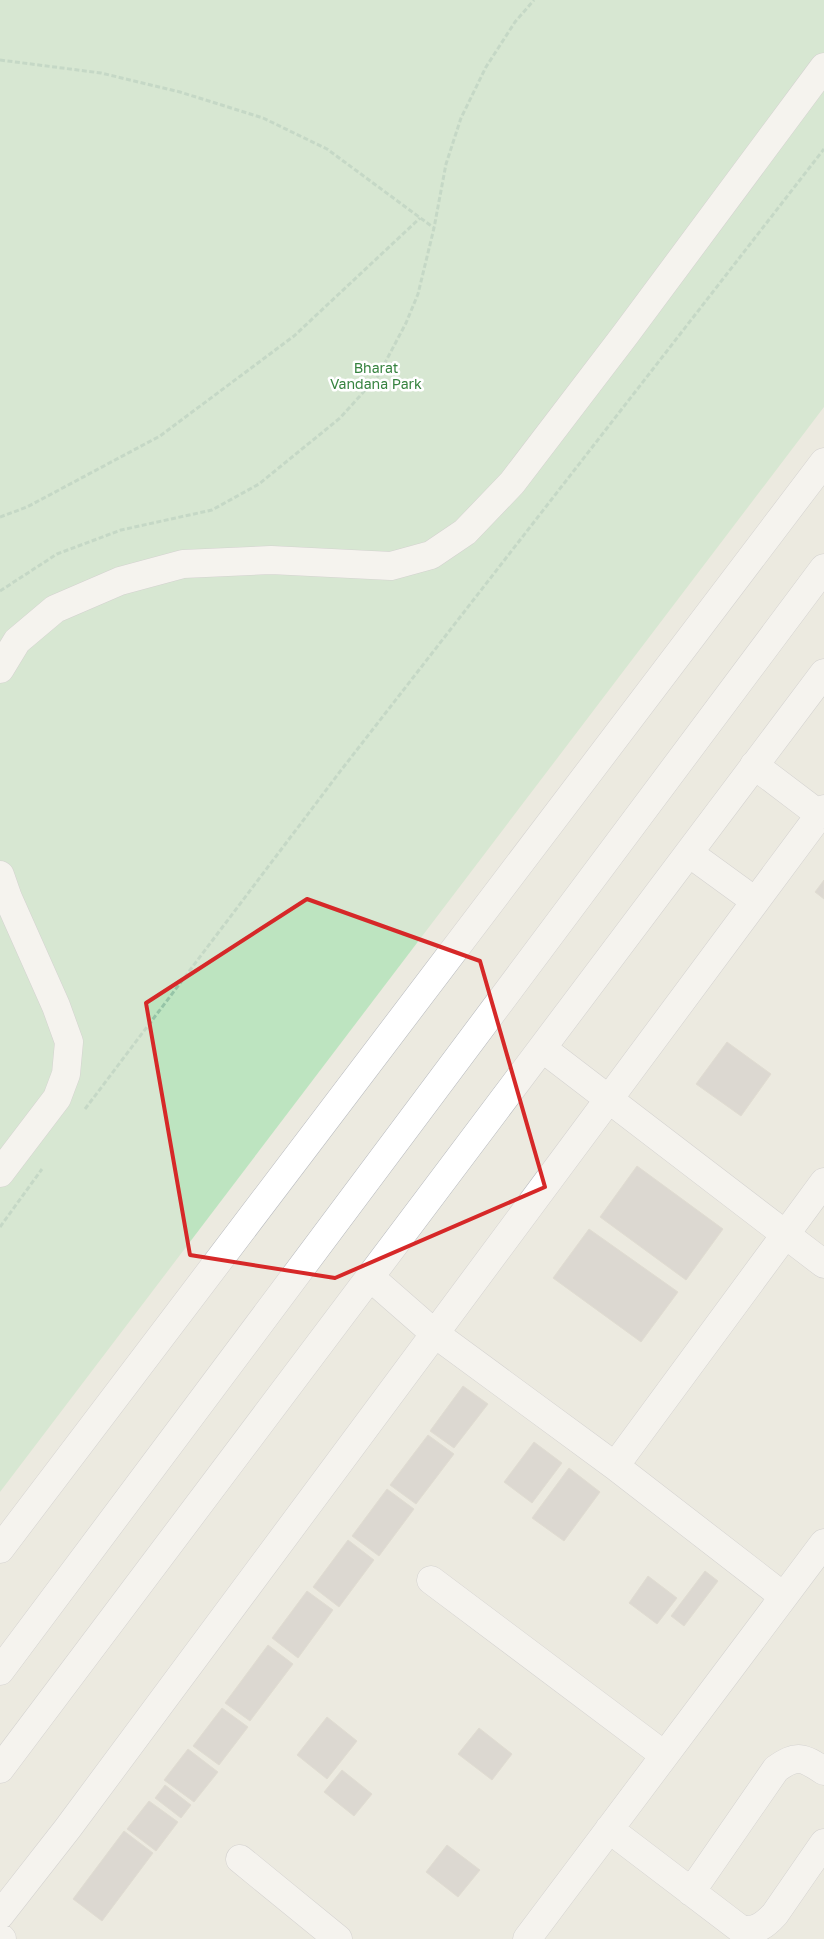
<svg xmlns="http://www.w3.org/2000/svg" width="824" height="1939" viewBox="0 0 824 1939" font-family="'Golos Text',sans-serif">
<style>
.green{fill:#bde4c0}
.building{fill:#c7c4be;stroke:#d0ccbf}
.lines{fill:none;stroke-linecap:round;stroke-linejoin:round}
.minor-casing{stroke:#b6b8bd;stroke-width:29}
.path{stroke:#96c4a7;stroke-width:3;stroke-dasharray:5 2.5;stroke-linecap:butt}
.minor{stroke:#fff;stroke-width:28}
.marked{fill:none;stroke:#d62828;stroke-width:4;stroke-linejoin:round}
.labels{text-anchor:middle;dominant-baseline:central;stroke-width:5;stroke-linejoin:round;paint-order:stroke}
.park-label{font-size:14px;fill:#36833f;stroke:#fff}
</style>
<rect width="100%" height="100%" fill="#eceae0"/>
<path class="green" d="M0,0H824V407L0,1492Z"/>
<path class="building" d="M824,880V899L815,892Z
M727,1042L771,1074L741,1116L696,1084Z
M637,1166L723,1229L686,1280L600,1217Z
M589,1229L678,1292L641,1342L553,1278Z
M463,1386L488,1404L454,1448L430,1431Z
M428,1435L454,1454L416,1504L390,1485Z
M534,1442L562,1463L532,1503L504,1482Z
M569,1468L600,1492L564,1541L532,1518Z
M387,1489L414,1509L379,1556L352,1536Z
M348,1540L374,1560L339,1607L313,1587Z
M705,1571L718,1581L684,1626L671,1616Z
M648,1576L677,1598L657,1624L629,1603Z
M307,1591L333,1610L298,1658L272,1638Z
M268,1645L293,1664L250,1721L225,1703Z
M222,1708L248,1727L219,1765L193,1746Z
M327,1717L357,1741L327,1779L297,1755Z
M479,1728L512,1754L492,1780L458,1754Z
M188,1749L218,1772L194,1802L164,1780Z
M342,1770L372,1794L354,1816L324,1792Z
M165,1785L191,1805L181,1818L155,1798Z
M149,1801L178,1822L156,1851L127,1829Z
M124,1831L153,1853L102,1921L73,1899Z
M447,1845L480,1870L458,1897L426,1872Z"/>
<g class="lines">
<defs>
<path id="minor" d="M0,669L17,641L55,609L120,581L183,564L271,560L391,566L431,555L465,532L512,483L625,335L824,67
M754,765L820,815
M689,853L755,901
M0,875L8,898L56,1006L69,1042L66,1074L57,1098L0,1173
M542,1048L824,1264
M370,1277L434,1333L615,1466L783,1596
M615,1466L824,1182
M0,1549L824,462
M431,1580L664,1755
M0,1671L824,568
M0,1769L824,673
M609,1829L739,1928C754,1934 765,1925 775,1914L824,1843
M240,1859L338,1939
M691,1892L776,1769C797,1754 803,1757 824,1771
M0,1915L68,1828L824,809
M0,1937L2,1939
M527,1939L824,1543"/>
</defs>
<use href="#minor" class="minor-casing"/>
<path class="path" d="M0,60L101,73L180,92L263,118L327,149L434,228
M0,517L27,507L160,436L294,336L420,218
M0,591L57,554L121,530L212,510L259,484L340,418L378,376L406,323L418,294L434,228L446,164L461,118L486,67L515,22L534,0
M85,1109L342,769L824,149
M0,1227L42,1169"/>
<use href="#minor" class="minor"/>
</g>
<path d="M0 0H824V1939H0ZM307,899L480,961L545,1187L335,1278L190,1255L146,1003Z" fill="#eceae0" fill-opacity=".55" fill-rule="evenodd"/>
<path class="marked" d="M307,899L480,961L545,1187L335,1278L190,1255L146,1003Z"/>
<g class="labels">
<g class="park-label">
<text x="376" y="367">Bharat<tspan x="376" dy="16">Vandana Park</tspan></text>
</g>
</g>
</svg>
